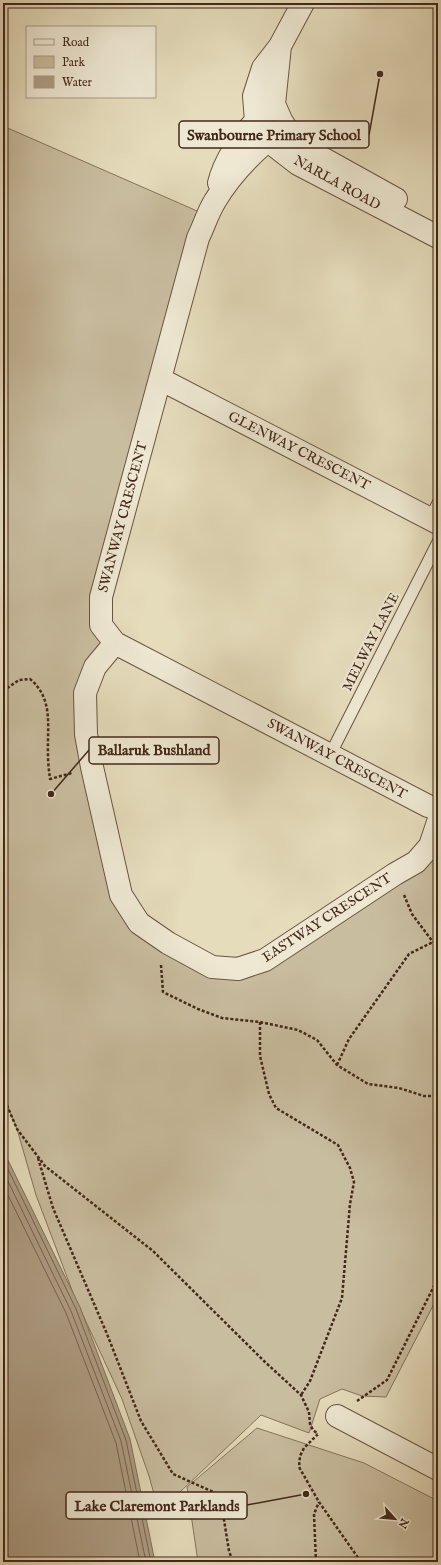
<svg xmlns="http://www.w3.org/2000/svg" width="441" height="1565" viewBox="0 0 441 1565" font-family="'IM FELL English',serif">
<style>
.green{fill:#c9bda0;stroke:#86725c}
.water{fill:#ae9e85;stroke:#836e5a}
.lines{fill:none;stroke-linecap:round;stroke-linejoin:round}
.shore{stroke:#78624f;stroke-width:1}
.service-casing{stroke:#6c5442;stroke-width:13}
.minor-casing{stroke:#6c5442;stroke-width:24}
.tertiary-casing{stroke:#6c5442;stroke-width:24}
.path{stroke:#432719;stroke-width:2.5;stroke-dasharray:3 2;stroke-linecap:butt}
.service{stroke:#eee8d3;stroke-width:11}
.minor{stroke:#eee8d3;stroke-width:22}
.tertiary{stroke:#eee8d3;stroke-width:22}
.labels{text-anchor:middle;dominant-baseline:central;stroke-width:4;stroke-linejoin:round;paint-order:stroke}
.street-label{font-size:14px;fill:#432719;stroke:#eee8d3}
.leader{fill:none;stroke:#432719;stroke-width:1.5}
.callout-dot{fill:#432719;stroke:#eee8d3;stroke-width:1.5}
.callout{fill:#eee8d3;stroke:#432719;stroke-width:1.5}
.callout-label{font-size:15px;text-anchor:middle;font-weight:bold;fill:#432719}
</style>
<rect width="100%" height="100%" fill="#e5dcbc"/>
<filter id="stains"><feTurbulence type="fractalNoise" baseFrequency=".005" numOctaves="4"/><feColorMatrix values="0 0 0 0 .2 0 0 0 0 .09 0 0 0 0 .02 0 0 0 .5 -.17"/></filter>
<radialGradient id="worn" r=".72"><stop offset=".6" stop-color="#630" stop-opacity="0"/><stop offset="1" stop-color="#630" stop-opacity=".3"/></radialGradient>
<path class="green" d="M3,126L204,214L101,597L115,643L95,667L86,734L139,923L238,969L420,858L438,821V1296L386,1397L362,1396L342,1389L320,1399L309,1433L261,1415L159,1512L149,1476L122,1399L75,1298L36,1195L17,1129L3,1096Z
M257,1428L364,1463L438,1501V1562H198L187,1487Z"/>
<path class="water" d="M3,1150L80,1307L130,1439L155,1562H3Z"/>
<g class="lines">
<path class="shore" d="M3,1159L76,1309L126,1440L151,1562
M3,1171L71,1311L121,1441L146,1562
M3,1185L66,1313L116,1443L140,1562"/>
<defs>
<path id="service" d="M430,519L438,503
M330,755L438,542"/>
<path id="minor" d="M283,128C257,148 232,172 215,201C208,212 204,226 198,238L101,597V625L115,643L428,806L438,809
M219,183C224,162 240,137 256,121C260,117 267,114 272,112
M160,379L438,523
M115,643L95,667L85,693L86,734L92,767L121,895L139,923L168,943L212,967L238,969L265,960L395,874L416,862L430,846L438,822
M337,1416L438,1469"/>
<path id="tertiary" d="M303,3L280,46L263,68L254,96L256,121L267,140L298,164L438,237
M280,46L274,104L281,120L291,136L306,149L396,199"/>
</defs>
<use href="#service" class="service-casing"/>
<use href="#minor" class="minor-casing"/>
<use href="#tertiary" class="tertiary-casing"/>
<path class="path" d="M3,691L19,680L30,679C54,699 47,727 48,755C48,763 49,771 50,779L72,773
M404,895L412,914L433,942
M161,965L163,992L198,1009L222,1018L260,1022L298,1030L317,1040L337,1065L368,1084L399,1088L424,1096H438
M260,1022V1056L269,1094L276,1108L338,1145L350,1168L354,1182L350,1204L342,1298L310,1381L301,1395
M337,1065L349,1039L409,954L433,942L438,945
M3,1096L17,1129L45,1166L153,1251L265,1362L301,1395L309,1412L310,1424L313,1430L318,1434
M38,1158L53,1208L107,1334L141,1421L173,1474L220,1495L229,1551L233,1562
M357,1401L387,1380L438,1278
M318,1434L304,1448L300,1456L299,1467L319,1502L361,1562
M316,1562L314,1514L319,1502"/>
<use href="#service" class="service"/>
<use href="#minor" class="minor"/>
<use href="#tertiary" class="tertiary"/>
</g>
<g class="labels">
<g class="street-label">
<text transform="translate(337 183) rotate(29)">NARLA ROAD</text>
<text transform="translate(299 451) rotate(27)">GLENWAY CRESCENT</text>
<text transform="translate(123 517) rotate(-75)">SWANWAY CRESCENT</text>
<text transform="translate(371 642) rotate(-63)">MELWAY LANE</text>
<text transform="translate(337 759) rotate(28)">SWANWAY CRESCENT</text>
<text transform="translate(327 918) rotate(-33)">EASTWAY CRESCENT</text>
</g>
</g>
<path class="leader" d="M380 74L369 135M51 794L89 750M306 1494L247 1505"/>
<g class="callout-dot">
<circle cx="380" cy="74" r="4"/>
<circle cx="51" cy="794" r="4"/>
<circle cx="306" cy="1494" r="4"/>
</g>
<g class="callout">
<rect x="179" y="121" width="190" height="27" rx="4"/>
<rect x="89" y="737" width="130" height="27" rx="4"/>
<rect x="66" y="1492" width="181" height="27" rx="4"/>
</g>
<g class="callout-label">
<text x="274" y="140">Swanbourne Primary School</text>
<text x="154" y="755">Ballaruk Bushland</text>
<text x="157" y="1511">Lake Claremont Parklands</text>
</g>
<rect width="441" height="1565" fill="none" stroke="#e5dcbc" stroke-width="16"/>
<rect x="4" y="4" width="433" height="1557" fill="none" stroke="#432719" stroke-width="2"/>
<rect x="8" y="8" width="425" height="1549" fill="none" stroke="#432719"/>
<rect x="26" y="26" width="130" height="72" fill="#eee8d3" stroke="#aa9b89"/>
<rect x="34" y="39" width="20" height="6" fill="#eee8d3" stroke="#aa9b89"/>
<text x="62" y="46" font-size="12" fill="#432719">Road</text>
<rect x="34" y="56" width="20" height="12" fill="#c9bda0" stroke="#aa9b89"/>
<text x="62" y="66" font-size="12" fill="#432719">Park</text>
<rect x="34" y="76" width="20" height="12" fill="#ae9e85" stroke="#aa9b89"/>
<text x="62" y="86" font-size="12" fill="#432719">Water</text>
<g transform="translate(395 1519) rotate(117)" stroke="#eee8d3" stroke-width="3" paint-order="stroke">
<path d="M0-3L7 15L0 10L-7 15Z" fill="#432719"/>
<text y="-6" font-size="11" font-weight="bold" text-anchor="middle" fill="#432719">N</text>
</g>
<rect width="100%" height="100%" filter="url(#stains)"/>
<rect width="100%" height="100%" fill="url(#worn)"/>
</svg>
